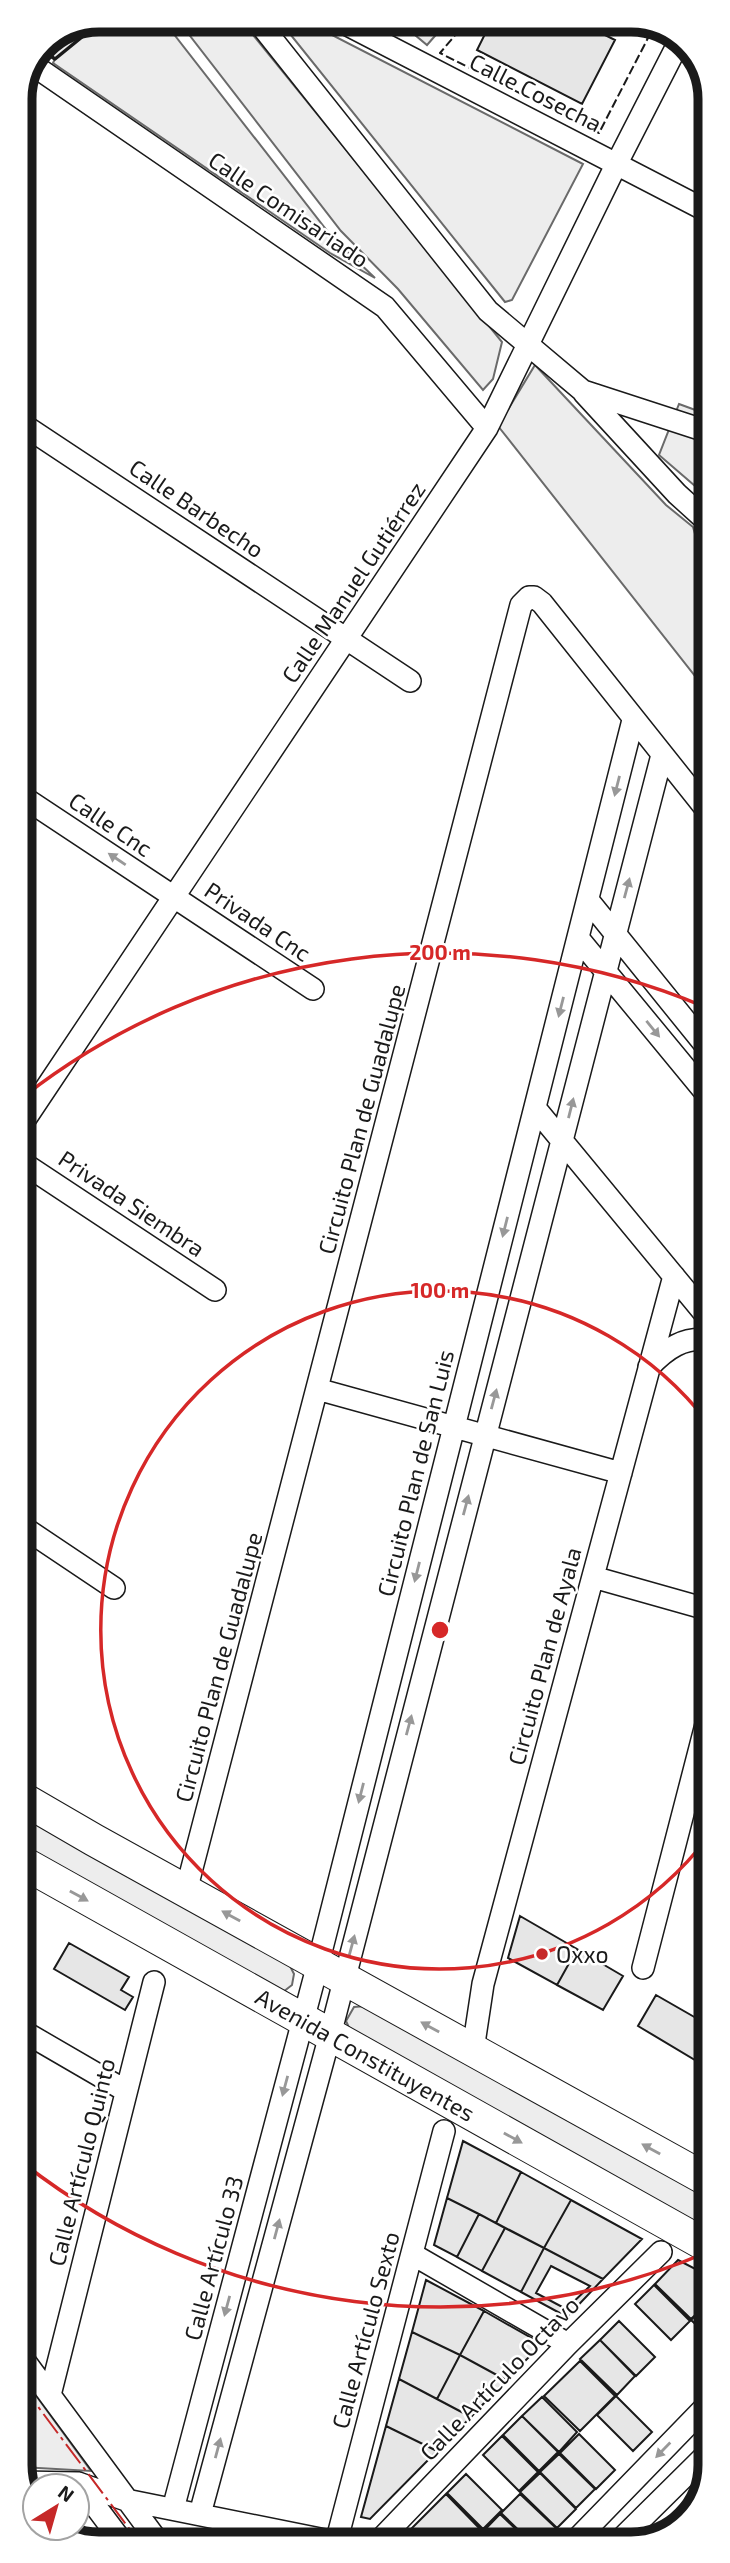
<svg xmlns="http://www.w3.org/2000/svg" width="730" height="2563" viewBox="0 0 730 2563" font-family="'Exo 2',sans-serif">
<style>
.green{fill:#ededed;stroke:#6a6a6a;stroke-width:2}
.building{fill:#e6e6e6;stroke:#1a1a1a;stroke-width:2;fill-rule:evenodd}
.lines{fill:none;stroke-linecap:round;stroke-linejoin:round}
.minor-casing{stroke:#1a1a1a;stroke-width:24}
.primary-casing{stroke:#1a1a1a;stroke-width:34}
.minor{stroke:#fff;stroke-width:21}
.primary{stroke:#fff;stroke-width:32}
.fence{stroke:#1a1a1a;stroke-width:2;stroke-dasharray:9 3.5;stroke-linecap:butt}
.wall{stroke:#1a1a1a;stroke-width:3.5}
.power{stroke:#c62828;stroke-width:2;stroke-dasharray:24 5 3.5 5;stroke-linecap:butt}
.oneway{fill:#989898}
.ring{fill:none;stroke:#d62828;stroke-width:3.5}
.poi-dot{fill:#c62828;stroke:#fff;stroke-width:2.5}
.labels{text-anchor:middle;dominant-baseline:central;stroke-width:5;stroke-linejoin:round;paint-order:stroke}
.street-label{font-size:23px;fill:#1a1a1a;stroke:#fff}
.poi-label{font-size:23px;fill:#1a1a1a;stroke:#fff;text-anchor:start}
.rim{fill:none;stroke:#1a1a1a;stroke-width:9}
.centre{fill:#d62828;stroke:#fff;stroke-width:3.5}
.ring-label{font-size:21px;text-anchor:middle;font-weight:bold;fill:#d62828;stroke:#fff;stroke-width:5;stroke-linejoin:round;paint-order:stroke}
</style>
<rect width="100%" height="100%" fill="#fff"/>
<path class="green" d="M98,19H162L332,237L375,278L330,253L53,63L55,59L40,49L43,42Z
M177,19H240L502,342L493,379L483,390L398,289L341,231Z
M278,19H301L583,164L512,300L505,302Z
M397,20H449L427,45Z
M535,365L666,505L693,527L709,582L710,695L498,426Z
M679,404L709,415V498L659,455Z
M20,1814L289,1964L294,1974L292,1985L283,1992L275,1991L20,1845Z
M366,2006L711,2197V2231L351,2032L346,2021L354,2007Z
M21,2375L91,2471L21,2467Z"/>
<path class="building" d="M492,20H575L615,40L582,104L477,50Z
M520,1916L577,1949L557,1985L508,1958Z
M69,1943L129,1977L121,1990L133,1997L125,2010L54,1969Z
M577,1949L623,1976L603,2010L557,1985Z
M656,1995L710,2026V2069L638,2026Z
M463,2141L521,2172L496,2223L447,2198Z
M521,2172L571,2200L544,2248L496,2223Z
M447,2198L479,2214L457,2257L434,2245Z
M571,2200L642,2239L603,2279L544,2248Z
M479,2214L505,2228L482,2271L457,2257Z
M505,2228L544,2248L521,2292L482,2271Z
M544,2248L603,2279L567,2317L521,2292ZM551,2266L590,2286L566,2309L536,2293Z
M678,2260L711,2277V2300L691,2319L655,2284Z
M426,2280L484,2311L460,2355L412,2332Z
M654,2285L690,2321L671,2340L635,2304Z
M711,2301V2339L691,2320Z
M484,2311L542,2344L506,2380L460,2355Z
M619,2321L655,2357L636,2376L600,2340Z
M412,2332L460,2355L437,2399L399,2379Z
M600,2340L635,2376L617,2395L580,2359Z
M460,2355L506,2380L471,2417L437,2399Z
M580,2361L615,2396L580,2431L544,2396Z
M399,2379L471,2417L437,2451L386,2426Z
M616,2396L652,2432L633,2451L597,2415Z
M542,2397L577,2432L559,2452L522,2416Z
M522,2416L558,2452L539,2471L503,2435Z
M386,2426L437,2451L370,2519L361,2517Z
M579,2434L615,2470L596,2489L560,2453Z
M502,2436L538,2472L519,2491L483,2455Z
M559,2454L595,2489L576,2508L540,2472Z
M540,2473L576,2509L557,2528L520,2492Z
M466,2474L502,2510L483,2529L447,2493Z
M703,2489L694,2513L652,2539Z
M446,2494L482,2531L471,2543H431L405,2535Z
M520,2494L557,2529L544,2542H531L501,2513Z
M500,2514L529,2542L472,2543Z
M163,2529L241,2543H174Z"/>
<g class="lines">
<defs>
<path id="minor" d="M256,19L488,311L583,391L709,432
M338,20L709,212
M33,65L385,307L487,428
M584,393L677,494L709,523
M19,422L410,681
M20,795L313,989
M588,900L710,1051
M578,938L710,1098
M535,1108L710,1320
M20,1127L487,428L617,163L681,38
M20,1161L215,1290
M649,1367C666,1349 684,1336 710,1340
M317,1389L621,1473
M20,1525L114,1588
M593,1577L710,1610
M186,1891L521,605L529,597H534L542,603L710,814
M643,1968L710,1709
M21,2030L126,2091
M473,2050L483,1984L674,1276
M412,2254L568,2344
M21,2356L159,2543
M50,2395L154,1982
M21,2482L78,2483L126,2500L340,2543
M78,2483L123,2543
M173,2509L318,1964L633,720
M200,2514L330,2035L662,755
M574,2542L711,2401
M618,2542L711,2450
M336,2543L444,2131
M377,2543L568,2344L661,2252"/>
<g id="primary">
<path d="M20,1797L94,1840L711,2182"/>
<path id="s1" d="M20,1861L711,2248"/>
</g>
</defs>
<use href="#minor" class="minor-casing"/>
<use href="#primary" class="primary-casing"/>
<use href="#minor" class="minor"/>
<use href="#primary" class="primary"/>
<path class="fence" d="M468,20L440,53L599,133L648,38L613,20"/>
<path class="wall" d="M40,49L55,59L104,19
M645,2542L705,2482"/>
<path class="power" d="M21,2384L140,2543"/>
</g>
<defs><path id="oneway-solid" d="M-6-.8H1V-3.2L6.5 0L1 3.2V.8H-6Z" transform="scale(1.75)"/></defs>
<g class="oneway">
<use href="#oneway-solid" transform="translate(617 786) rotate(104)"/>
<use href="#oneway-solid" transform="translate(117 859) rotate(-146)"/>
<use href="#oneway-solid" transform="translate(627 888) rotate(-75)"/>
<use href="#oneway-solid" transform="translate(561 1007) rotate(104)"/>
<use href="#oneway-solid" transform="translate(653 1029) rotate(51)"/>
<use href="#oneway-solid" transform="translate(571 1108) rotate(-76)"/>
<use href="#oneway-solid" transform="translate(505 1227) rotate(104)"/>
<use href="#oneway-solid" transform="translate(494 1399) rotate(-75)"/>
<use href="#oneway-solid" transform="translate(466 1505) rotate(-75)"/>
<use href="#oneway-solid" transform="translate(417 1572) rotate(104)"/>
<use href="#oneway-solid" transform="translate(409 1725) rotate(-75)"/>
<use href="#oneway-solid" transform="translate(361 1793) rotate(104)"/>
<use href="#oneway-solid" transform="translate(79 1896) rotate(29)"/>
<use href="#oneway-solid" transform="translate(231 1916) rotate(-151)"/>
<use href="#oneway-solid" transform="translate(352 1945) rotate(-75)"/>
<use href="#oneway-solid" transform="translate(430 2027) rotate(-151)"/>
<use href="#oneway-solid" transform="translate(285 2086) rotate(105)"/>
<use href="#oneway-solid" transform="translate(513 2138) rotate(29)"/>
<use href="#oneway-solid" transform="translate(651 2149) rotate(-151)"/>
<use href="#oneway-solid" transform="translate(277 2229) rotate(-75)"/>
<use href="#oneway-solid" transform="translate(227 2306) rotate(105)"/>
<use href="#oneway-solid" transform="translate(218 2448) rotate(-75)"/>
<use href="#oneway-solid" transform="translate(663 2450) rotate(134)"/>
</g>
<g class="ring">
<path d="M709 1836A339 339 0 1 1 709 1424"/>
<path d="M710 2251A677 677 0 0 1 23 2163M23 1097A677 677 0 0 1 705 1007"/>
</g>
<circle class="poi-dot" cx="542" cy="1954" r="7"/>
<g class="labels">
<g class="street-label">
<text transform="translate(536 92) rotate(27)">Calle Cosecha</text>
<text transform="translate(289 209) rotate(34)">Calle Comisariado</text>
<text transform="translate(197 508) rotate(34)">Calle Barbecho</text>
<text transform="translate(353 582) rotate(-56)">Calle Manuel Gutiérrez</text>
<text transform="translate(111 824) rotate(34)">Calle Cnc</text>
<text transform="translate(258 921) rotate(34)">Privada Cnc</text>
<text transform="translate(361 1119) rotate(-75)">Circuito Plan de Guadalupe</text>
<text transform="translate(132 1203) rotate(34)">Privada Siembra</text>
<text transform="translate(415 1473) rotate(-76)">Circuito Plan de San Luis</text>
<text transform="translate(544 1656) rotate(-75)">Circuito Plan de Ayala</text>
<text transform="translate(218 1667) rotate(-75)">Circuito Plan de Guadalupe</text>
<text stroke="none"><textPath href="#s1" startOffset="396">Avenida Constituyentes</textPath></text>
<text transform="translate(81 2162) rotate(-76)">Calle Artículo Quinto</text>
<text transform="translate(213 2258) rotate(-75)">Calle Artículo 33</text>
<text transform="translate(365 2330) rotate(-75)">Calle Artículo Sexto</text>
<text transform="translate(499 2378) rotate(-46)">Calle Artículo Octavo</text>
</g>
<g class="poi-label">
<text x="556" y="1954">Oxxo</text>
</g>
</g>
<path d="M0 0H730V2563H0ZM99 32H631A67 67 0 0 1 698 99V2465A67 67 0 0 1 631 2532H99A67 67 0 0 1 32 2465V99A67 67 0 0 1 99 32Z" fill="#fff" fill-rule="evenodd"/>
<path class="rim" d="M99 32H631A67 67 0 0 1 698 99V2465A67 67 0 0 1 631 2532H99A67 67 0 0 1 32 2465V99A67 67 0 0 1 99 32Z"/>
<circle cx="440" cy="1630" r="10" class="centre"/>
<g class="ring-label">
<text x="440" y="960">200 m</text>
<text x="440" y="1298">100 m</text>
</g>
<g transform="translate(56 2507) rotate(37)"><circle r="33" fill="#ffffff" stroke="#a3a3a3" stroke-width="2"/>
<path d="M0-5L12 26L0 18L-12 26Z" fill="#c62828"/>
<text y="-10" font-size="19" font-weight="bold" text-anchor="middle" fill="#1a1a1a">N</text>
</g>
</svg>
